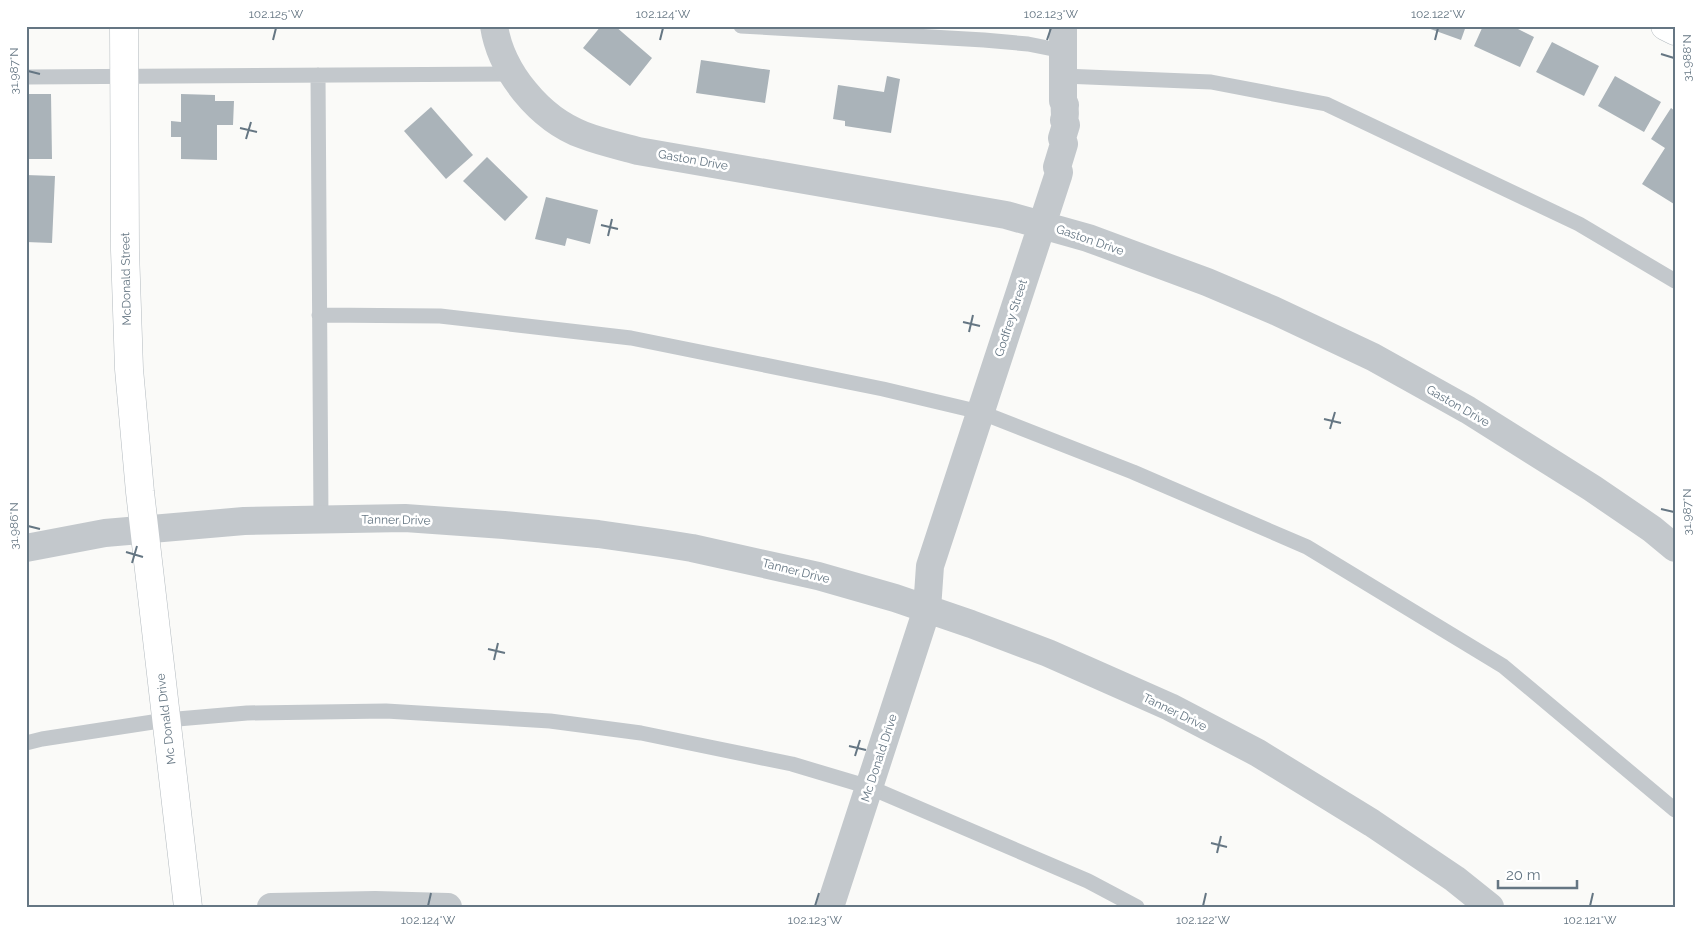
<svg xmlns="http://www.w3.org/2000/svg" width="1701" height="933" viewBox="0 0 1701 933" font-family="Raleway,sans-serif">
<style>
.building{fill:#aab3b9}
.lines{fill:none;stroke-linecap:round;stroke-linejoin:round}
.secondary-casing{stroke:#b3babf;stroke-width:29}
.lane{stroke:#c3c8cc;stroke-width:15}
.street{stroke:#c3c8cc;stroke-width:28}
.secondary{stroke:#fff;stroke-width:28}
.ticks{fill:none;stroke:#657683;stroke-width:2}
.labels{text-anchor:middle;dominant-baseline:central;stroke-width:5;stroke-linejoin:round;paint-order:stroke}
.street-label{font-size:12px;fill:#657683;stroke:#fff}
.neatline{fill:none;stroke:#657683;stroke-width:2}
.ticks-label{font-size:12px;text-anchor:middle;fill:#657683}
</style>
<rect width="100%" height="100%" fill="#fafaf8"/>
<path class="building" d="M601,26H615L652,58L630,86L583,48Z
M1422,26H1466L1461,40Z
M1483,26H1512L1534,37L1520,67L1474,46Z
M1552,42L1599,66L1584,96L1536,72Z
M701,60L770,70L765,103L696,93Z
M887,76L900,79L891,133L845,126V121L833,119L838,85L884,92Z
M1615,76L1661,102L1644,132L1598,106Z
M26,94H51L52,159H26Z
M181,94L215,95V101H234L233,125H217V160L181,159V137H171V121L181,122Z
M431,107L473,155L446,179L404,131Z
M1671,108L1675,111L1674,204L1642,184L1665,148L1651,139Z
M487,157L528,197L505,221L463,181Z
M26,175L55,176L52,243L26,242Z
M546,197L598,210L590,244L567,238L565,246L535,239Z"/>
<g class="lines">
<defs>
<path id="secondary" d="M124,26L125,250L129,369L140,492L188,907
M1665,26L1675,31"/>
</defs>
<use href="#secondary" class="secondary-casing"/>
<path class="lane" d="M741,26L984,40L1028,44L1063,51
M318,75L321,519
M1063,76L1211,82L1326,104L1579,224L1675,281
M26,77L512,74
M319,315L440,316L631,338L883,389L980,412L1133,472L1307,547L1503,666L1675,810
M26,743L42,739L166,720L247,713L386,711L550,721L641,733L792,764L869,787L1088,881L1137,907"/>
<path class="street" d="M494,26C501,72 540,119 583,135C601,142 620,146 638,151L1006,215L1088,238L1207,282L1273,310L1373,357L1468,410L1592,488L1652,529L1675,548
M26,548L105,533L244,521L405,518L504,525L598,534L661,543L692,548L818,576L895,598L971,624L1048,653L1170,707L1258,753L1372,823L1455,879L1490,907
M271,907L375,905L448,907
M830,907L927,609L930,566L1058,176L1059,172L1057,167L1064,144L1062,138L1066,125L1064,120C1066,115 1064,111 1065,105L1063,101V26"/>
<use href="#secondary" class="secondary"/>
</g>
<path class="ticks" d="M273,40L276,28M660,40L663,28M1047,40L1051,28M1435,40L1438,28M1661,54L1674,58M28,71L40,74M240,128L257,132M246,139L251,122M601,225L618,229M608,236L612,219M963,322L980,326M969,332L973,315M1324,419L1341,423M1330,429L1335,412M1661,509L1674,512M28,526L40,529M126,552L143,557M132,563L137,546M488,649L505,653M494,660L498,643M849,746L866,750M855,756L860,740M1211,843L1227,847M1217,853L1221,836M428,906L431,893M815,906L819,893M1203,906L1206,893M1590,906L1593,893"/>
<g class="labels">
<g class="street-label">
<text transform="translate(693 160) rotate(10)">Gaston Drive</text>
<text transform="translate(1090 240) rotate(19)">Gaston Drive</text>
<text transform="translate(126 279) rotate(-91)">McDonald Street</text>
<text transform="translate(1011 318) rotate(-72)">Godfrey Street</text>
<text transform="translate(1458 406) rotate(30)">Gaston Drive</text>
<text transform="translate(396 520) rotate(1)">Tanner Drive</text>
<text transform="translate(796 571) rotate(14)">Tanner Drive</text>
<text transform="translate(1175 712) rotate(26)">Tanner Drive</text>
<text transform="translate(166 719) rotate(-97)">Mc Donald Drive</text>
<text transform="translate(879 758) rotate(-72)">Mc Donald Drive</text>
</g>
</g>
<rect width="1701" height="933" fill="none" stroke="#ffffff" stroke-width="55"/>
<path d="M1498 880v8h79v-8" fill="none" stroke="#657683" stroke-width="2.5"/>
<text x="1506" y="880" font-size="15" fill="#657683" stroke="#ffffff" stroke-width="4" paint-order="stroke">20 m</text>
<rect x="28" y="28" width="1646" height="878" class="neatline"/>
<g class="ticks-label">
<text x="276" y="18">102.125°W</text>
<text x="663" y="18">102.124°W</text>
<text x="1051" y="18">102.123°W</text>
<text x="1438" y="18">102.122°W</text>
<text transform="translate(1687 58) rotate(-90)" y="4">31.988°N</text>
<text transform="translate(14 71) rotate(-90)" y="4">31.987°N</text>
<text transform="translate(1687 512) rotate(-90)" y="4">31.987°N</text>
<text transform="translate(14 526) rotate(-90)" y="4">31.986°N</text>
<text x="428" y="924">102.124°W</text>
<text x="815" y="924">102.123°W</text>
<text x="1203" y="924">102.122°W</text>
<text x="1590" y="924">102.121°W</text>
</g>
</svg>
